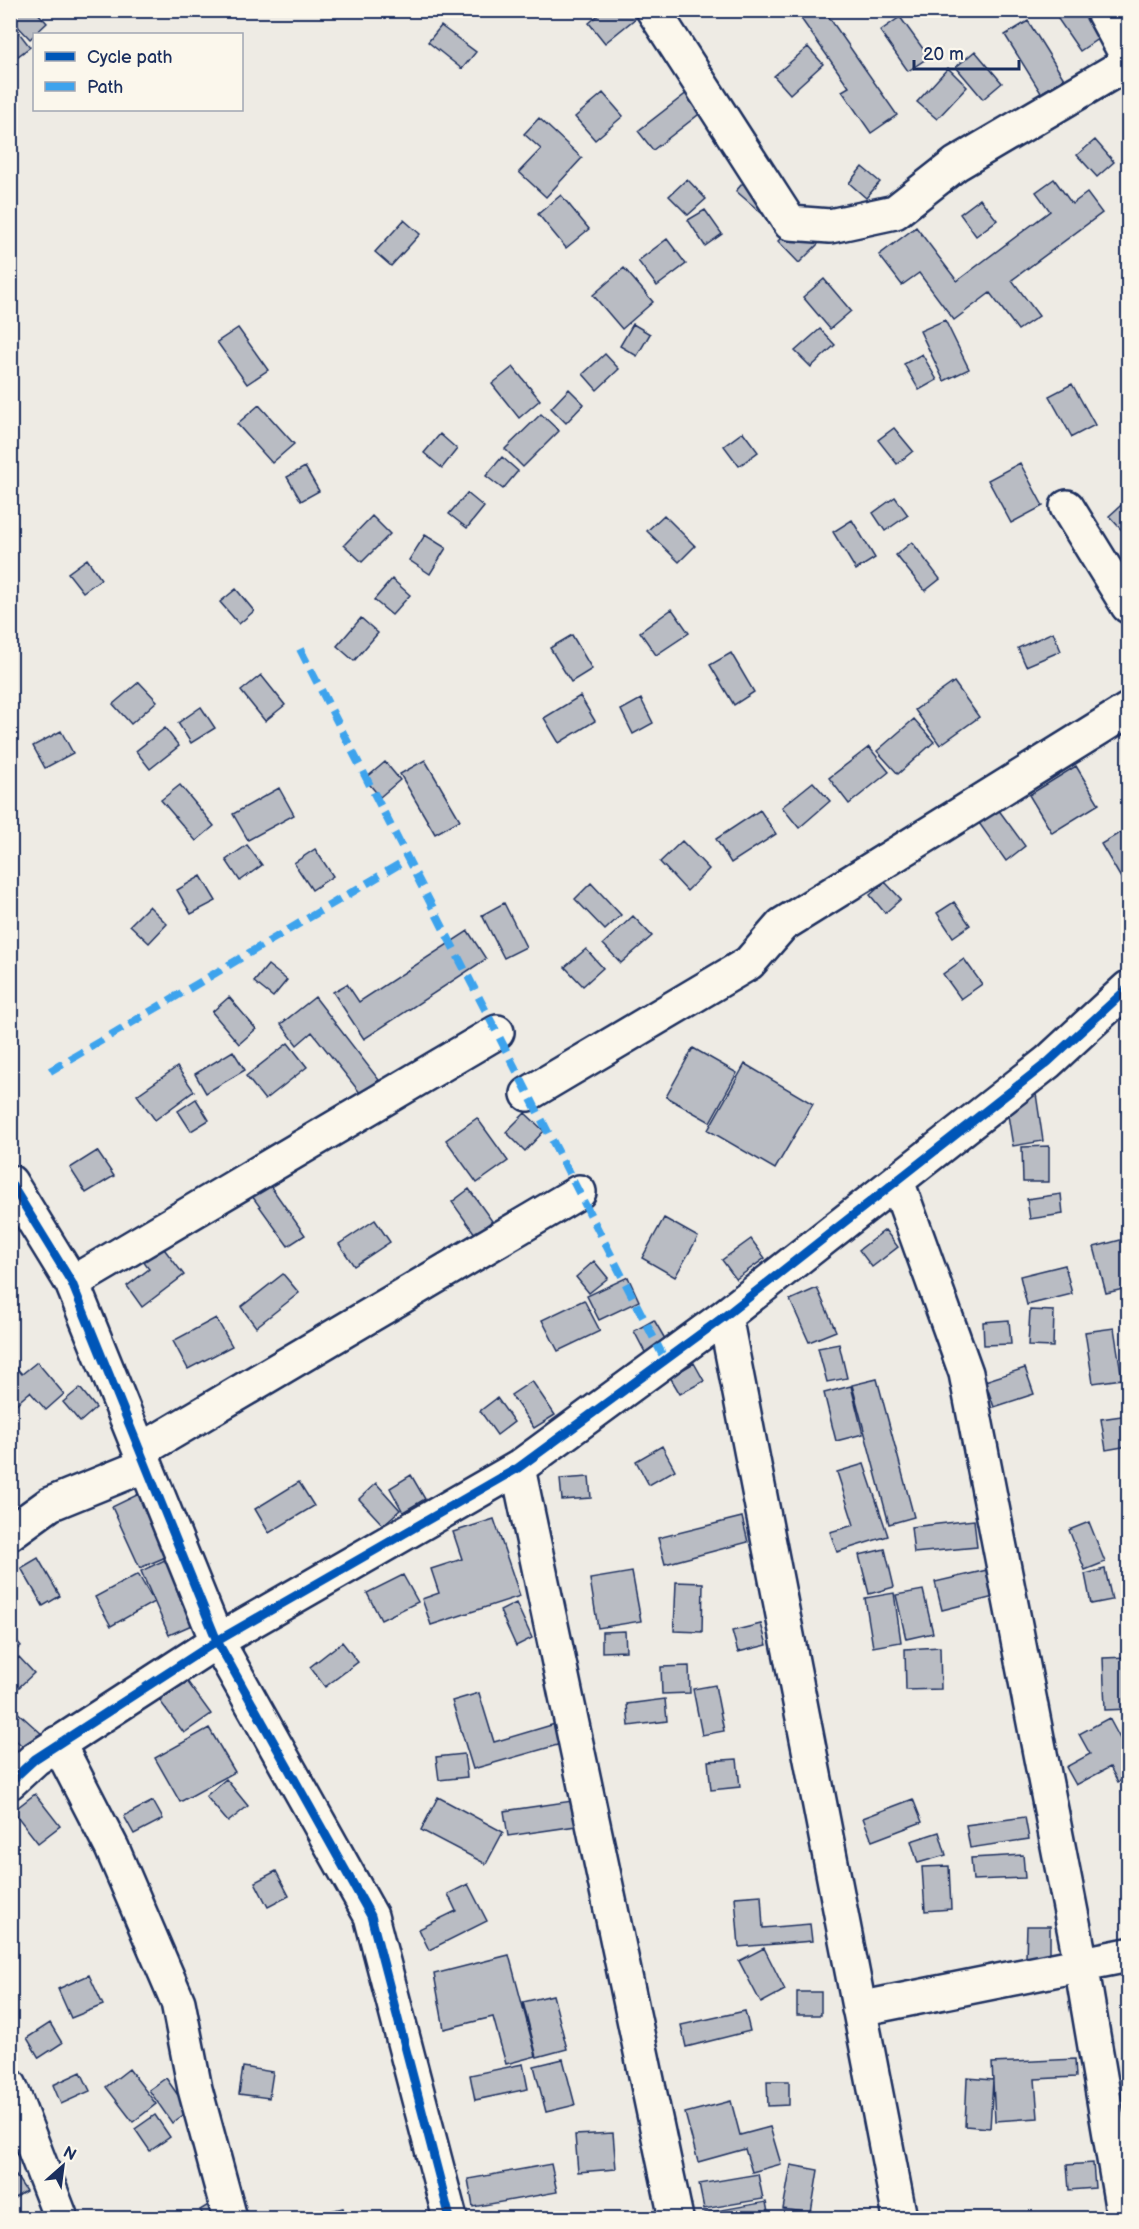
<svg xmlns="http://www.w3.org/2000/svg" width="1139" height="2229" viewBox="0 0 1139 2229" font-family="'Balsamiq Sans',sans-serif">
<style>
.building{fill:#b9bcc3;stroke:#1b2f5e;stroke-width:1.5}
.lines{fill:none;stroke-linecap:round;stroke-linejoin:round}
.street-casing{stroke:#1b2f5e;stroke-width:38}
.street{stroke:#fbf7ec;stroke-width:33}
.quiet{stroke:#3da3ed;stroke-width:8;stroke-dasharray:15 8;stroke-linecap:butt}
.cycleway-casing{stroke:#fbf7ec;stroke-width:13}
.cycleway{stroke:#0057b8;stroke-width:9}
</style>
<rect width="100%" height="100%" fill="#eeebe4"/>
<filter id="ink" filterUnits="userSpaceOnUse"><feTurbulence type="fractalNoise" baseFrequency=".0167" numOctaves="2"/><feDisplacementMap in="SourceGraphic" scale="12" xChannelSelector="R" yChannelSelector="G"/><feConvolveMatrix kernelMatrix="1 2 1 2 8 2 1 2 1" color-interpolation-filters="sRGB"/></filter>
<g filter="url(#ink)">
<path class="building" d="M10,10H35L47,23L30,39L10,18Z
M604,10H640L642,13L605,43L589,23Z
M795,10H824L897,115L871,133L842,91L849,87Z
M1071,10H1084L1102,36L1080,51L1058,19Z
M900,17L929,57L908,71L880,31Z
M10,21L30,47L10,62Z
M1028,21L1064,79L1041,93L1005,35Z
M441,26L476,52L462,69L428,42Z
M808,47L823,64L790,94L774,76Z
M975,51L1002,83L983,99L956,67Z
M948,68L967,87L937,119L917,102Z
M706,78L721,97L653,150L638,131Z
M603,93L623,116L595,140L575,117Z
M539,118L582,158L546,197L519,172L541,149L524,134Z
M1095,140L1114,162L1097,177L1077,155Z
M862,167L880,182L866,198L849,183Z
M755,169L786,194L766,217L736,191Z
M687,179L706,199L688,215L669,196Z
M1054,179L1072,204L1087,193L1102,213L1012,280L1039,316L1018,330L990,293L954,320L919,273L902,285L879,255L916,227L957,281L1050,211L1036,192Z
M561,195L589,229L566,248L538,214Z
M980,199L997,220L976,236L960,214Z
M705,210L722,234L705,246L688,220Z
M404,220L420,234L391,266L375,252Z
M796,223L818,244L799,263L778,241Z
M667,239L686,264L657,286L638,261Z
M624,268L653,302L622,329L593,295Z
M824,279L851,311L830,329L803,297Z
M945,320L969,369L944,381L920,331Z
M633,324L650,334L637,356L620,346Z
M238,328L268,370L247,384L217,342Z
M820,329L835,345L811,367L795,351Z
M605,354L619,369L597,390L583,374Z
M922,354L937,380L919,390L904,364Z
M513,367L540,400L519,418L492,384Z
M1072,384L1095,425L1072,437L1049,396Z
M569,389L584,404L566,423L551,408Z
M259,405L294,444L272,463L237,424Z
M541,414L559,431L523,467L505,449Z
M894,428L913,451L897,464L878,440Z
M743,432L758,452L739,466L724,446Z
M440,434L457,449L442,468L424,453Z
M502,457L518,471L503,489L486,476Z
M1020,463L1043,506L1011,523L988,480Z
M305,467L319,491L301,501L287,477Z
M467,493L484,507L467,528L449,514Z
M895,497L908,515L885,531L873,513Z
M1128,499V537L1109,516Z
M664,515L695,546L679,562L647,531Z
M372,516L390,534L362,562L344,545Z
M852,520L875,558L856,570L833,532Z
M425,535L446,548L430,574L409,560Z
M912,542L940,579L925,591L896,555Z
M87,559L101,579L83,592L68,573Z
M392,579L410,595L392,615L374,600Z
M236,589L254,611L239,624L220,602Z
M672,609L689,633L656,655L640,632Z
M361,618L378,633L354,661L337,646Z
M1053,632L1061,651L1026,666L1018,648Z
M572,635L592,669L571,682L550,648Z
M731,653L754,692L734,705L710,665Z
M261,675L285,705L265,721L241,691Z
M139,682L157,701L131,724L113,704Z
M954,682L979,717L940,745L915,710Z
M580,696L595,721L559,743L544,718Z
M641,699L653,723L633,734L621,710Z
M201,707L215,728L191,743L178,723Z
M914,719L934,742L898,774L877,751Z
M165,728L179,746L150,769L136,751Z
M61,731L73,753L45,768L33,746Z
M869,747L889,772L849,804L829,778Z
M425,760L460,820L435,834L400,774Z
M385,762L400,780L380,797L365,779Z
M1076,766L1099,804L1052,833L1029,795Z
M813,782L830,801L799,828L782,807Z
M180,785L214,826L196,841L161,800Z
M279,788L294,815L248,840L233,814Z
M998,809L1025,846L1006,861L979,823Z
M760,810L776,834L731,863L716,839Z
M1121,832L1128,845V890L1101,844Z
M682,841L709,869L687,891L660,862Z
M247,845L262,865L240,881L226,860Z
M315,849L333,876L312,890L294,863Z
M201,876L216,901L191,914L177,890Z
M885,882L901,899L885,913L870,895Z
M591,883L621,915L605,930L575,899Z
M954,902L970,925L953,937L937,913Z
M504,903L526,947L504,958L482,915Z
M149,906L167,924L149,943L130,925Z
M633,916L652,936L621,963L603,944Z
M468,931L486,959L364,1039L333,992L347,984L359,1002Z
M586,949L603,968L583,986L565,967Z
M964,959L982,984L961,999L943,974Z
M268,965L287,980L273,997L254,982Z
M229,997L256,1029L239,1044L212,1012Z
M315,997L379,1080L361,1094L312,1032L297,1045L281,1024Z
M288,1043L307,1067L265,1100L246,1076Z
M693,1048L737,1073L710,1122L666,1097Z
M233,1051L245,1070L206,1093L195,1074Z
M745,1064L813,1104L775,1169L708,1130Z
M177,1067L194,1091L155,1120L137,1095Z
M1035,1087L1043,1141L1013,1146L1004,1090Z
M196,1099L209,1120L191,1131L178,1111Z
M525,1113L544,1131L525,1151L506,1132Z
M477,1118L508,1161L477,1183L446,1140Z
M1049,1146V1182H1023L1022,1147Z
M97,1151L114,1176L86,1193L70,1168Z
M269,1184L305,1235L288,1246L252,1196Z
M469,1189L492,1221L475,1234L452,1202Z
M1061,1194L1063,1214L1030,1219L1027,1199Z
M664,1218L698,1237L675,1277L642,1258Z
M375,1220L390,1242L354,1266L339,1244Z
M885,1230L898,1247L872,1267L859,1250Z
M155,1237L184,1275L142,1307L127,1286L149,1269L136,1252Z
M1128,1238V1288L1106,1293L1094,1247Z
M751,1239L765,1258L736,1279L722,1260Z
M594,1261L608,1278L589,1293L576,1277Z
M1065,1265L1072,1294L1027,1305L1020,1276Z
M283,1274L299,1293L256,1327L241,1307Z
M628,1277L639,1301L599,1320L587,1296Z
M817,1288L836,1331L809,1342L790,1300Z
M584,1300L600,1331L558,1351L542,1320Z
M1030,1310L1054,1311L1053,1347L1028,1346Z
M216,1318L232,1346L188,1369L173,1341Z
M654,1320L668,1344L647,1356L634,1331Z
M1009,1320L1011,1344L984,1345L983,1322Z
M1114,1328L1122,1379L1093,1383L1085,1332Z
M839,1344L847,1378L827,1382L818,1348Z
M10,1361L22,1374L37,1362L64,1394L46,1410L30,1392L15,1405L10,1400Z
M694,1363L704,1381L680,1394L670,1377Z
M1025,1368L1034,1394L994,1407L985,1381Z
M877,1379L914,1517L889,1524L852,1385Z
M532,1381L555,1415L534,1428L511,1395Z
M851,1386L863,1434L836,1441L824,1393Z
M80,1388L96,1408L80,1422L63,1402Z
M497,1398L514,1422L497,1435L480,1411Z
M1128,1415V1446L1106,1450L1101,1419Z
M662,1446L675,1470L649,1485L636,1461Z
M864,1464L888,1536L837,1552L830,1532L854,1525L837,1472Z
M411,1475L425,1499L403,1512L390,1488Z
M589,1477L591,1498L562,1500L560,1479Z
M299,1482L314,1506L269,1533L255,1509Z
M376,1483L400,1510L383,1525L359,1499Z
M139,1494L168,1556L140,1568L112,1507Z
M742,1517L748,1542L665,1564L658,1538Z
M494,1519L520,1596L431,1625L422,1599L439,1593L431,1569L462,1559L453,1532Z
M974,1520L977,1547L914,1553L911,1527Z
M1089,1522L1105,1562L1085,1570L1069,1530Z
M885,1549L894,1587L869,1594L859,1555Z
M38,1558L60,1596L43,1606L21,1568Z
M167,1559L196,1623L169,1635L141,1571Z
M1105,1569L1112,1600L1091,1604L1085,1574Z
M987,1570L994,1597L942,1610L935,1582Z
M632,1572L641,1621L598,1628L590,1579Z
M138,1574L154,1602L111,1626L95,1597Z
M403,1575L418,1602L381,1620L367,1593Z
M676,1582L703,1583L702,1632L674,1631Z
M923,1590L933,1633L906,1639L896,1595Z
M894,1593L901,1642L873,1647L865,1598Z
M516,1603L532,1638L516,1646L500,1611Z
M761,1624L767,1645L738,1652L732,1631Z
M625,1631L626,1651L602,1652V1632Z
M10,1633L21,1646L10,1655Z
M342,1642L358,1662L325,1687L310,1667Z
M940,1647L941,1689L906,1690L905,1649Z
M19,1657L34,1673L16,1690L10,1685V1665Z
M1128,1657V1709L1105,1710L1103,1658Z
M689,1666L690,1693L662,1694L661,1667Z
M184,1677L211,1714L184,1733L157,1697Z
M715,1685L724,1731L702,1735L693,1689Z
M479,1693L494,1742L555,1724L561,1744L473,1769L452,1701Z
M665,1699L667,1721L629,1726L627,1704Z
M15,1710L43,1735L28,1751L10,1735V1714Z
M1109,1718L1124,1746L1128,1744V1777L1118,1782L1110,1767L1076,1785L1066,1767L1090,1754L1079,1734Z
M209,1728L235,1772L180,1802L155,1758Z
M464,1754L467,1777L439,1780L436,1757Z
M737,1759L740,1787L711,1790L708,1761Z
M226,1779L248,1806L228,1822L206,1796Z
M35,1794L60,1826L38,1843L13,1811Z
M438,1797L503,1832L486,1864L421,1830Z
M913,1799L922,1822L872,1841L863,1818Z
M153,1801L163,1819L134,1834L124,1816Z
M572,1801L576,1826L508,1836L504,1811Z
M1025,1817L1029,1839L970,1848L966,1825Z
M939,1832L946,1855L918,1863L911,1841Z
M1023,1855L1025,1878L973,1880L971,1858Z
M949,1866L951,1909L925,1911L922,1867Z
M276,1871L289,1896L268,1907L255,1882Z
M468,1884L487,1921L429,1950L419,1929L456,1911L448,1894Z
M761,1895L763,1928L810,1924L812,1941L739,1947L735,1897Z
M1027,1926H1050V1958L1026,1957Z
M764,1948L785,1990L761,2003L739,1961Z
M509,1955L536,2056L506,2064L493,2017L444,2029L434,1974Z
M89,1975L103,2005L71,2018L58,1989Z
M797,1992H821V2015H797Z
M553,1995L567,2049L537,2057L523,2002Z
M745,2011L750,2031L686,2047L681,2025Z
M50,2023L62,2043L39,2058L27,2038Z
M563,2059L575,2105L546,2112L534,2066Z
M1075,2059L1076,2077L1035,2079L1038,2118L995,2121L992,2063Z
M523,2064L528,2089L475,2100L470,2075Z
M243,2067L273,2072L269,2098L239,2094Z
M129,2069L156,2104L133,2122L106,2087Z
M81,2072L90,2091L61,2104L53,2085Z
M166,2078L189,2111L172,2123L149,2090Z
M967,2078L993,2080L990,2128L965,2126Z
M767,2081H789V2105L768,2106Z
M731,2101L740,2135L770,2127L781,2164L752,2172L745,2149L698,2162L685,2113Z
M155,2115L170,2137L150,2151L135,2129Z
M613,2133L616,2169L578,2172L575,2135Z
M1093,2163L1095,2188L1069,2190L1067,2165Z
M551,2164L557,2192L473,2207L468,2179Z
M791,2165L818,2170L811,2213L783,2209Z
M10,2167L26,2191L10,2201Z
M758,2174L763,2199L704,2209L699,2184Z
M223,2196L237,2218H205L200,2210Z
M766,2202L769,2218H706L705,2213Z
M343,2208L346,2218H303Z"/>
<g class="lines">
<defs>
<path id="street" d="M653,10L790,223L830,226L895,212L956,164L1128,63
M1102,10L1128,58
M1067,507L1128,606
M528,1094L749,963L782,925L1128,710
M897,1181L966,1373L1081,1964L1124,2218
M10,1182L72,1283L217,1641L371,1916L450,2218
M72,1283L497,1032
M725,1316L900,2218
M140,1451L579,1192
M518,1468L676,2218
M10,1533L50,1504L146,1465
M58,1743L112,1848L178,2002L195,2089L230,2218
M10,1782L35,1759L217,1641L518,1468L725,1316L1048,1062L1128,988
M859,2009L1128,1955
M10,2086L61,2218"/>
</defs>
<use href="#street" class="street-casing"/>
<use href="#street" class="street"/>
<path class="quiet" d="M300,649L665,1360
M50,1071L408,859"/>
<defs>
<path id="cycleway" d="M10,1182L72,1283L217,1641L371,1916L450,2218
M10,1782L35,1759L217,1641L518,1468L725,1316L1048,1062L1128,988"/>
</defs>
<use href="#cycleway" class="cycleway-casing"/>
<use href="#cycleway" class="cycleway"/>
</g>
</g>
<rect width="1139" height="2229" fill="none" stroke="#fbf7ec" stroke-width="36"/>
<rect x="18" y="18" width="1103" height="2193" fill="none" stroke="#1b2f5e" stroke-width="2" filter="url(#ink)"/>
<rect x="33" y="33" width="210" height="78" fill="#fbf7ec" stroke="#a1a7b3" stroke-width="1.5"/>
<rect x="45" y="52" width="30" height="9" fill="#0057b8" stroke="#a1a7b3" stroke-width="1.5"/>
<text x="87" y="63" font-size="18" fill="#1b2f5e">Cycle path</text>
<rect x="45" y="82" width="30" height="9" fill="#3da3ed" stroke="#a1a7b3" stroke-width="1.5"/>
<text x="87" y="93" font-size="18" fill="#1b2f5e">Path</text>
<g transform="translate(63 2166) rotate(28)" stroke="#fbf7ec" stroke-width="4.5" paint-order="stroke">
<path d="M0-4.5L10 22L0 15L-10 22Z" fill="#1b2f5e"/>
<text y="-9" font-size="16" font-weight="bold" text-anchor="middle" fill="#1b2f5e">N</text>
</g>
<path d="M914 60v9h105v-9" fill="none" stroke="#1b2f5e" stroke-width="3"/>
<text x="923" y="60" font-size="18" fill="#1b2f5e" stroke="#fbf7ec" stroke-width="4.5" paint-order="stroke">20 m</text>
</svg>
